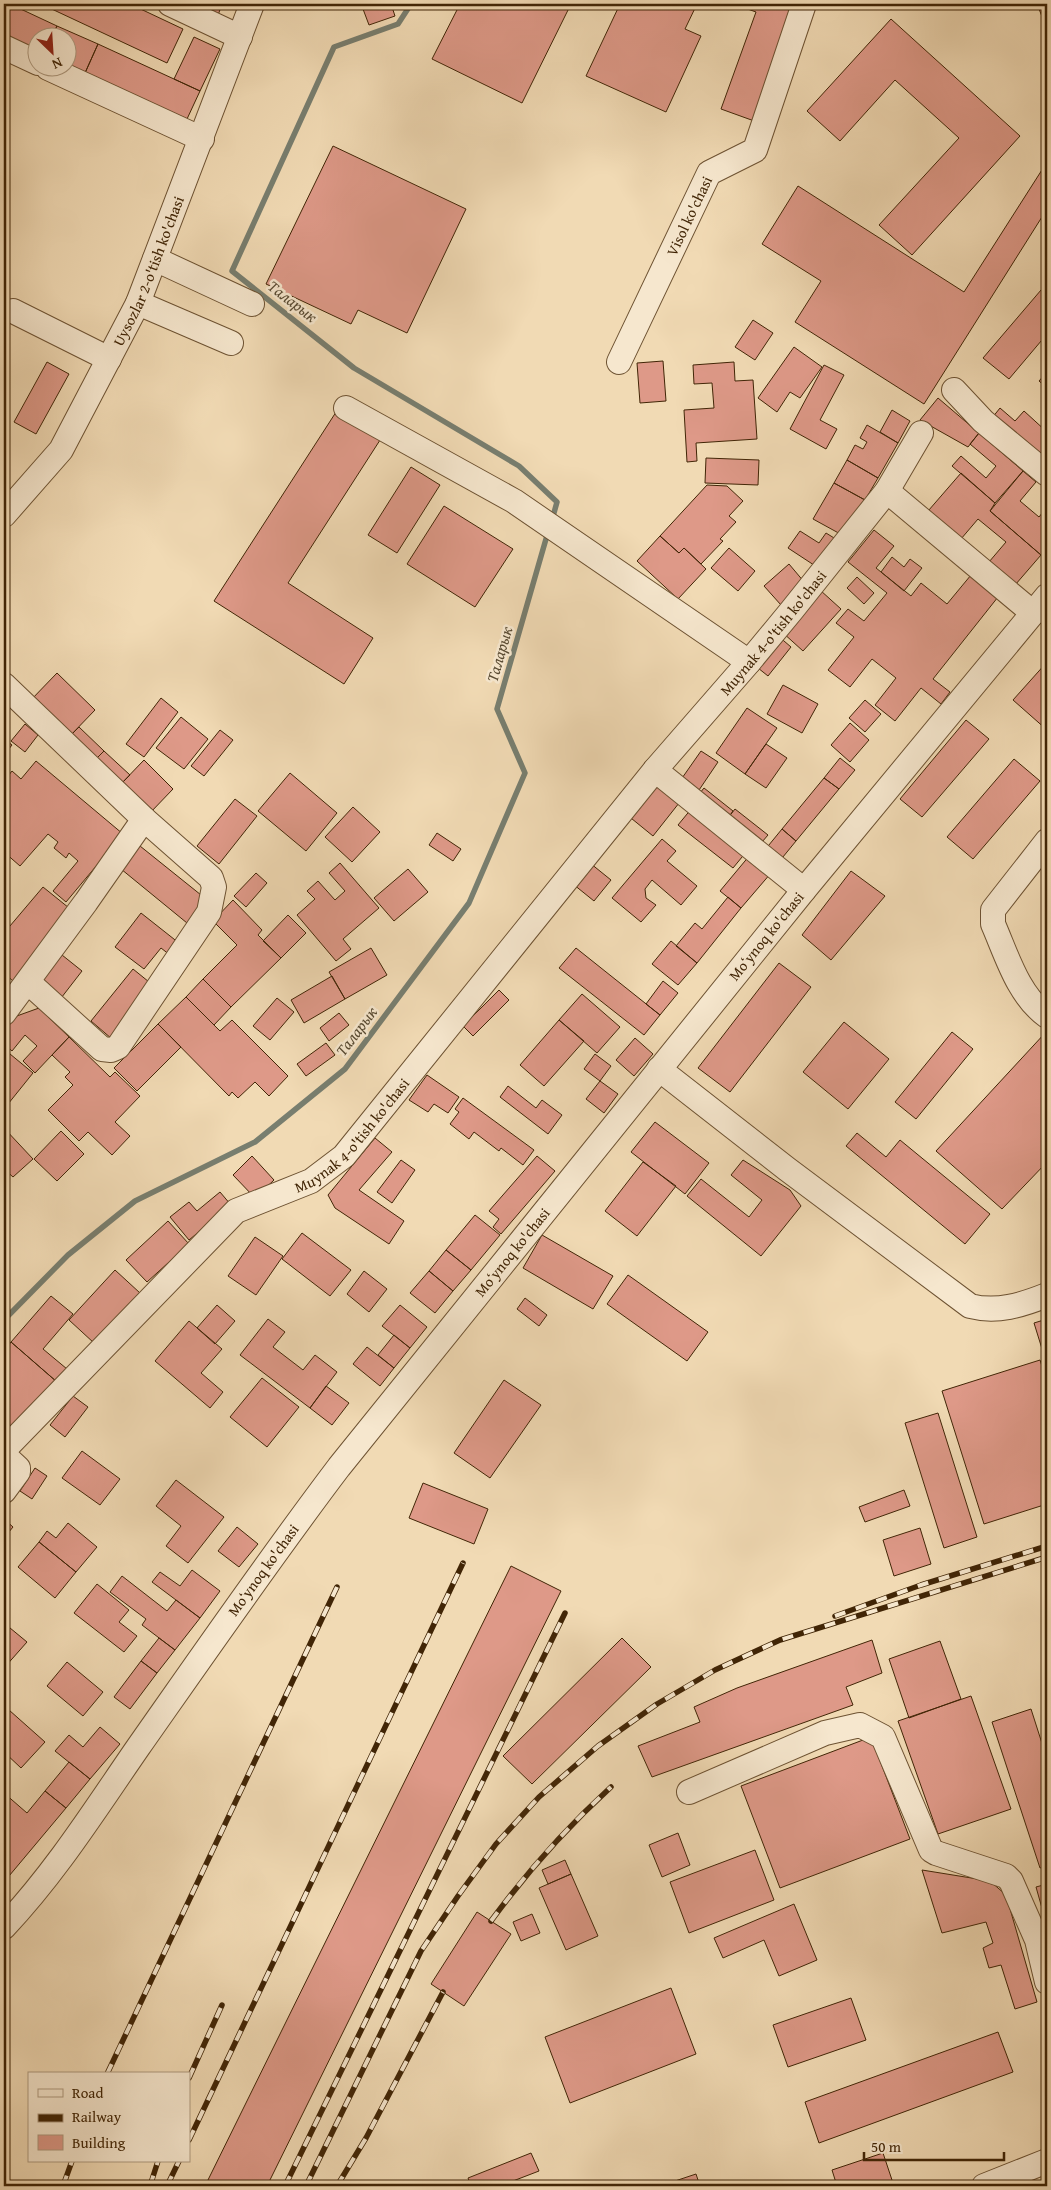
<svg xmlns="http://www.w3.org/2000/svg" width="1051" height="2190" viewBox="0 0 1051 2190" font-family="'Gentium Book Plus',serif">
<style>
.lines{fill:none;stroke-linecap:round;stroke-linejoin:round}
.stream{stroke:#787e6f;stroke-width:5.5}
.building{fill:#de9988;stroke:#412506}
.minor-casing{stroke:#6d5232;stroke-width:26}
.minor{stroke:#f6e7ce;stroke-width:24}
.rail-casing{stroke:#412506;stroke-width:5.5}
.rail{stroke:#f6e7ce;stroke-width:4;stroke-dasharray:11;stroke-linecap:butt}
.labels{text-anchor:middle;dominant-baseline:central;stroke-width:5;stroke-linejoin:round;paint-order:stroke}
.street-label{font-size:15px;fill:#412506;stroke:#f6e7ce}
.water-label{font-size:16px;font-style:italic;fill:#584a32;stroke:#f6e7ce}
</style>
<rect width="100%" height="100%" fill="#f1dab4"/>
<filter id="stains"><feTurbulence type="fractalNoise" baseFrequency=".004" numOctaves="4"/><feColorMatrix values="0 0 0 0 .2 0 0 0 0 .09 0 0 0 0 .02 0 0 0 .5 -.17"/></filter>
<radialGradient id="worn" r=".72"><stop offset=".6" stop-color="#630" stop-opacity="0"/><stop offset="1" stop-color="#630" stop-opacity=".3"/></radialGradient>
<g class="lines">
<path class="stream" d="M411,4L398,24L334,47L232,271L354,368L519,466L557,502L552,520
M4,1320L68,1255L135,1201L255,1142L345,1069L469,903L525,773L497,709L548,532"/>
</g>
<path class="building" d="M10,4L57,26L51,38H38V51L4,36V17Z
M41,4H130L183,29L167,63Z
M188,4H222L217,18Z
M379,4H391L395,16L369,25L363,9Z
M460,4H571L522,103L432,59Z
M620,4H697L685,29L701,36L666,112L586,76Z
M743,4H799L757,122L721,109L756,12L742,7Z
M1037,4H1047V29Z
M891,19L1020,136L912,255L879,225L959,138L895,80L840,141L807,111Z
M57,26L98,44L85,73L68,65V38H51Z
M194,37L220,49L200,91L174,79Z
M98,44L200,91L187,119L85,73Z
M333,146L466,209L407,333L358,310L351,324L266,284Z
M1047,162V209L924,404L795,322L821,281L762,244L798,186L964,292Z
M1047,283V334L1009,379L983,358Z
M753,320L773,333L755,360L735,347Z
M794,347L822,367L800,398L790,392L777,412L758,398Z
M663,361L666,401L640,403L637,363Z
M47,362L69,374L36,434L14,422Z
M734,362L735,381L753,380L757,439L696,443L697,461L687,462L684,410L714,408L712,383L694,384L693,365Z
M824,365L844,375L820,420L837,429L826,449L790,429Z
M1047,372V388L1039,381Z
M938,398L979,433L968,447L920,420Z
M1000,408L1015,421L1024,411L1047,432V467L992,418Z
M338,409L382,437L288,583L373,638L344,684L214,601Z
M892,410L910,421L898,443L880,432Z
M867,425L898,443L878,478L847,460L855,445L863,449L867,442L860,438Z
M979,433L1023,471L995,503L952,466L961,456L986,478L996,466L970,444Z
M706,458L759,460L758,485L705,483Z
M847,460L878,478L865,500L834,483Z
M411,467L440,485L397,553L368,535Z
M1023,471L1036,482L1020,501L1039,517L1047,507V547L1041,555L990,511Z
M961,473L995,503L990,511L1041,555L1009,592L983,569L1006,542L978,519L955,546L922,518Z
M834,483L865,500L844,536L813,519Z
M707,485L727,486L743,501L729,516L736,522L720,539L723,541L701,564L684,548L679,553L660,536Z
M444,506L513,549L475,607L407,564Z
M874,530L894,546L876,568L911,596L921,583L947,604L971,575L998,597L933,679L950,692L941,704L921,688L895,721L875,705L896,678L872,659L850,687L828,670L854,637L836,623L848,609L864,621L887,593L848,562Z
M800,531L819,543L826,533L839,541L820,569L788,548Z
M660,536L679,553L684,548L706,569L678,599L637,561Z
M729,548L755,571L738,591L711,568Z
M892,557L904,567L910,559L922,568L904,591L881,572Z
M789,564L805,583L781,605L764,586Z
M857,577L874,593L864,604L847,588Z
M820,590L841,609L803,651L782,632Z
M777,635L791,647L768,676L753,664Z
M1047,662V730L1013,700Z
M57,673L95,710L68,738L29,702Z
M783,685L818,704L802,733L767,714Z
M161,698L178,712L144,757L126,744Z
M865,700L881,714L865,732L849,718Z
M747,708L777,728L745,774L716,753Z
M181,717L208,739L184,769L156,748Z
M966,720L989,739L922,817L900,799Z
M850,723L869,740L850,762L831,745Z
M25,724L38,735L25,752L11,741Z
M79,727L104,751L93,762L68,738Z
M220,730L233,740L204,776L191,766Z
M4,739L12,745L4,755Z
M766,744L787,758L766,788L745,774Z
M104,751L130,775L119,786L93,762Z
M701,751L718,762L697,793L680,781Z
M840,758L855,770L839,789L824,778Z
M1014,759L1040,781L973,859L947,837Z
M144,760L173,789L149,814L119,786Z
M36,761L123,834L66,902L53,891L78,861L69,853L66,858L54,848L58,842L48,834L20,866L4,852V799L9,793L4,789V781L12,771L21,779Z
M290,773L337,813L306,851L258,811Z
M656,776L683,798L653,836L626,814Z
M824,778L839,789L796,841L782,829Z
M704,788L733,811L724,823L695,799Z
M235,799L257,816L219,864L197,846Z
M353,807L380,832L352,862L325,837Z
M692,808L747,851L733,868L678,825Z
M735,809L768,835L756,849L724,823Z
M782,829L796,841L778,863L764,851Z
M437,833L461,849L453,861L429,845Z
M662,839L676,851L667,861L697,886L681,905L652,880L645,889L646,898L656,905L641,922L612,898Z
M140,846L206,899L187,923L121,869Z
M750,855L771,873L741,908L720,891Z
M585,859L611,880L594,901L568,880Z
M340,863L379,908L343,939L351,949L336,961L297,915L315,899L307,891L318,881L335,900L345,891L329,873Z
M408,869L428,892L394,921L374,898Z
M851,871L885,896L831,960L802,935Z
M256,873L267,883L246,907L234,896Z
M43,887L74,912L14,982L4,973V933Z
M728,897L741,908L697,963L676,946L695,923L702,929Z
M233,900L262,930L258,935L281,958L231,1007L203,979L237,945L213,921Z
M141,913L184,947L175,959L161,948L144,969L115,947Z
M288,915L306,933L281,958L263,941Z
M671,941L697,963L678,985L652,964Z
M371,948L387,975L345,999L329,972Z
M576,948L660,1015L644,1035L559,968Z
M62,955L82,971L58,1002L37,986Z
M779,963L811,987L730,1092L698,1068Z
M133,969L154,986L112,1039L91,1021Z
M332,976L345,999L304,1023L291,1000Z
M203,979L231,1007L214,1025L186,997Z
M663,981L678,993L660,1015L646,1004Z
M499,990L509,1000L473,1036L463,1026Z
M582,994L620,1027L597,1053L559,1020Z
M186,997L220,1031L232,1020L288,1076L269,1096L255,1082L238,1098L232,1092L229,1096L158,1024Z
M277,998L294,1012L270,1040L253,1026Z
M39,1008L69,1037L35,1073L23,1061L37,1046L25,1035L12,1051L4,1044V1029L14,1017Z
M339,1013L349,1025L329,1041L320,1028Z
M559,1020L584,1041L544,1086L520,1065Z
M844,1022L889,1059L848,1109L803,1072Z
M158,1024L181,1047L137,1091L114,1068Z
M952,1032L973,1049L916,1119L895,1102Z
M1046,1032L1047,1162L1002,1209L936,1151Z
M69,1037L110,1077L115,1072L140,1096L115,1122L130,1136L112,1155L88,1132L79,1141L48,1110L73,1085L65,1077L70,1072L52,1055Z
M635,1038L653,1054L634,1076L616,1060Z
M326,1043L335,1055L306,1076L297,1064Z
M4,1049L33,1073L4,1109Z
M595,1054L611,1066L600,1081L584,1069Z
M427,1075L459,1097L448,1113L434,1104L428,1112L409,1100Z
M600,1081L618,1094L604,1113L586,1099Z
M508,1086L536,1108L542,1100L562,1115L548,1134L500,1097Z
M463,1098L534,1150L523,1165L501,1148L499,1151L474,1132L469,1139L450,1124L459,1112L455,1109Z
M655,1122L709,1163L685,1194L631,1152Z
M4,1128L33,1159L13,1177L4,1169Z
M61,1131L84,1154L57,1181L34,1159Z
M857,1133L886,1157L900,1140L990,1214L965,1244L846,1146Z
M375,1138L392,1152L359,1190L404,1221L389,1244L335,1208L328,1195Z
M252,1156L274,1180L255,1198L233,1175Z
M537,1156L555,1171L501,1234L493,1227L499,1219L489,1211Z
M401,1160L415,1170L392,1203L377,1192Z
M743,1160L790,1190L801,1206L761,1256L687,1196L701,1179L749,1217L762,1200L731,1175Z
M643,1162L676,1186L637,1236L605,1211Z
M220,1192L231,1205L189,1240L170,1217L189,1202L197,1211Z
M475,1215L500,1235L471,1270L446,1250Z
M168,1221L189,1244L147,1282L126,1260Z
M302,1233L351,1270L330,1296L282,1259Z
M542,1235L613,1276L593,1309L523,1268Z
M255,1237L283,1256L256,1295L228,1276Z
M446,1250L471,1270L453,1291L429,1271Z
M115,1270L140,1293L94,1343L69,1320Z
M364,1271L387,1289L369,1312L347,1294Z
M429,1271L453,1291L435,1313L410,1293Z
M628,1275L708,1332L687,1361L607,1304Z
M51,1296L73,1314L43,1349L67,1369L57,1382L11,1342Z
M525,1298L547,1315L539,1326L517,1309Z
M217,1305L235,1321L215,1344L197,1328Z
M400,1305L427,1327L410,1348L382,1326Z
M268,1319L285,1332L273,1347L303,1370L315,1355L337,1372L310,1408L240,1355Z
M1047,1319V1365L1034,1323Z
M189,1321L222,1349L201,1373L223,1392L210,1408L155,1361Z
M394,1335L410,1348L394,1368L378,1355Z
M11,1342L57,1382L4,1444V1351Z
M367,1347L394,1368L380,1386L353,1364Z
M1040,1360L1047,1382V1504L984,1524L942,1391Z
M262,1378L299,1407L267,1447L230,1417Z
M504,1380L541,1405L490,1478L454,1453Z
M326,1386L349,1403L332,1425L310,1408Z
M73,1396L88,1407L65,1437L50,1425Z
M938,1413L977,1537L944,1548L905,1423Z
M82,1451L120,1479L100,1505L62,1478Z
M35,1468L47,1476L32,1499L20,1491Z
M176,1480L224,1517L188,1563L166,1546L181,1526L156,1506Z
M423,1483L488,1509L474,1544L409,1518Z
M904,1490L910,1506L865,1522L859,1507Z
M4,1519L13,1527L4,1538Z
M68,1523L97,1547L76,1572L39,1542L47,1531L56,1538Z
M237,1527L258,1544L239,1567L218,1551Z
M920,1528L931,1564L894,1576L883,1540Z
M39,1542L76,1572L55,1598L18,1567Z
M511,1566L561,1591L267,2186H205Z
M192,1570L220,1591L200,1618L152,1582L160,1572L180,1586Z
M122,1576L167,1611L176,1600L200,1618L175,1650L142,1625L146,1619L110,1592Z
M97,1584L129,1610L119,1622L137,1636L124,1652L74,1613Z
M4,1623L27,1642L4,1668Z
M159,1638L175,1650L157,1673L141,1661Z
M622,1638L651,1667L532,1784L503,1756Z
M872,1640L882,1673L846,1687L853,1705L652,1777L638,1746L700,1722L694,1707L737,1688Z
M940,1641L961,1699L909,1718L889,1659Z
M141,1661L157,1673L130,1709L114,1697Z
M67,1662L103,1692L83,1716L47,1686Z
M971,1696L1011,1809L938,1834L898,1721Z
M1031,1709L1047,1759V1866L1040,1868L992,1722Z
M9,1710L45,1742L21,1768L4,1752V1715Z
M100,1727L120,1744L90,1779L55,1751L69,1735L83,1747Z
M871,1737L910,1839L780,1888L741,1786Z
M69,1762L90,1779L66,1808L45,1791Z
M45,1791L66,1808L4,1882V1841L7,1837L4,1834V1793L27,1813Z
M678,1833L690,1865L662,1877L649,1845Z
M755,1850L774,1900L689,1933L670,1882Z
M565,1860L571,1874L548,1884L542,1870Z
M922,1870L990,1881L1006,1895L1037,2002L1015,2009L1001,1965L989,1968L983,1948L993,1943L986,1922L942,1933Z
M571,1874L598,1936L566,1950L539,1888Z
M1047,1884V1926L1036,1887Z
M794,1904L817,1960L779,1976L764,1940L723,1958L714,1938Z
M477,1912L511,1934L464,2006L431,1984Z
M532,1914L540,1933L521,1941L513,1922Z
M671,1988L696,2054L570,2103L545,2037Z
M851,1998L866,2040L788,2067L773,2025Z
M998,2032L1013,2072L819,2143L805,2102Z
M531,2153L539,2171L500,2186H471L468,2178Z
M883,2153L894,2186H837L832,2170Z
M696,2174L700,2186H660Z"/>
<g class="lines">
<defs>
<g id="minor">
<path d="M170,4L240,37"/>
<path d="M4,47L38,63"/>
<path d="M48,68L202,139"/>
<path d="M155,259L252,304"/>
<path d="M138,303L231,343"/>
<path d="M13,311L109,359"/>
<path id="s1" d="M619,362L709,173L755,150L804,4"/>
<path d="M954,390L983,421L1047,474"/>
<path d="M346,408L514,501L749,662"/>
<path d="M887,491L1033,613"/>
<path id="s2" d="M4,515L61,450L138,303L252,4"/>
<path d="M4,685L144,819L86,902L4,1013"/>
<path d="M655,770L804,890"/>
<path d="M1047,841L993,910V924C1007,956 1018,995 1047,1016"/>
<path d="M28,982L102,1049L111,1050L118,1047L209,912L214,887L211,878L144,819"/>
<path d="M659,1069L787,1169L970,1306C997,1313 1022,1305 1047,1295"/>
<path id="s3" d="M4,1450L236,1211L311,1181L344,1156L655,770L749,662L792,610L887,491L921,433"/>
<path d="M4,1455L18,1468V1472L4,1491"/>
<path d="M689,1792L825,1733L860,1725L883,1737L931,1850L936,1853L1006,1876L1011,1881L1037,1940L1047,1982"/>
<path d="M4,1927C56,1872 96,1808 139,1746C205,1652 270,1558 339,1467L804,890L1047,596"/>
<path d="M984,2186L1047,2161"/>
</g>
</defs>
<use href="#minor" class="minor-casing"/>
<use href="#minor" class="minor"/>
<defs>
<path id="rail" d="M835,1616L921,1585L1047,1546
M491,1921C527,1872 566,1828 611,1787
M107,2074L337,1587
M189,2078L222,2005
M189,2140L463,1563
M63,2186L72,2161
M150,2186L158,2161
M167,2186L179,2161
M285,2186L565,1613
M306,2186L421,1951L458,1896L496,1844L539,1797L598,1746L657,1704L715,1670L780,1640L1047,1557
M337,2186L366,2138L443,1992"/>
</defs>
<use href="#rail" class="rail-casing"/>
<use href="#rail" class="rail"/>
</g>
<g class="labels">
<g class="street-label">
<text stroke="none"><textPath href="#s1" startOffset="162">Visol ko'chasi</textPath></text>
<text stroke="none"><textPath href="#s2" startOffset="286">Uysozlar 2-o'tish ko'chasi</textPath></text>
<text stroke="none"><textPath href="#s3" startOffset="1132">Muynak 4-o'tish ko'chasi</textPath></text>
<text transform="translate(766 936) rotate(-51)">Moʻynoq ko'chasi</text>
<text stroke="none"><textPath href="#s3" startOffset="475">Muynak 4-o'tish ko'chasi</textPath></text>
<text transform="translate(512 1252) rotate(-51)">Moʻynoq ko'chasi</text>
<text transform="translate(263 1570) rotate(-54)">Moʻynoq ko'chasi</text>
</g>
<g class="water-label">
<text transform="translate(293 301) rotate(38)">Таларык</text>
<text transform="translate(499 654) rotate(-74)">Таларык</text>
<text transform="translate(356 1031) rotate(-53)">Таларык</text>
</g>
</g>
<rect width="1051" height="2190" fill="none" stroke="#f1dab4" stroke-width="20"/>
<rect x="5" y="5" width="1041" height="2180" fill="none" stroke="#412506" stroke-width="2.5"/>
<rect x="10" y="10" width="1031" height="2170" fill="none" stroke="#412506"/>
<rect x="28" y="2072" width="162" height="90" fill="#f6e7ce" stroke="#ae997e"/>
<rect x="38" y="2089" width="25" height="8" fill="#f6e7ce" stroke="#ae997e"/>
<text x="72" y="2098" font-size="15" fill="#412506">Road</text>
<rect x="38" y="2114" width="25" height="8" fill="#412506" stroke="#ae997e"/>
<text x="72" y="2122" font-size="15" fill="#412506">Railway</text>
<rect x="38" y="2135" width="25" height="15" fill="#de9988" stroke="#ae997e"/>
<text x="72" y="2148" font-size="15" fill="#412506">Building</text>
<g transform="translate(52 52) rotate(155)"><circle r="24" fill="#f6e7ce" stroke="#ae997e"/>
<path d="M0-4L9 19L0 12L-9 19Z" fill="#8f2418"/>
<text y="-8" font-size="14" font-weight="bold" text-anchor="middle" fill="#412506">N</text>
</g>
<path d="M864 2152v8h140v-8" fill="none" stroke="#412506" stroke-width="2.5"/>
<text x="871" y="2152" font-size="15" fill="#412506" stroke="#f6e7ce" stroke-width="4" paint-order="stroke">50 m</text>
<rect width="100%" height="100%" filter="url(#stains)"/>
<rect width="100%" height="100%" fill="url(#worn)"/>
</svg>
